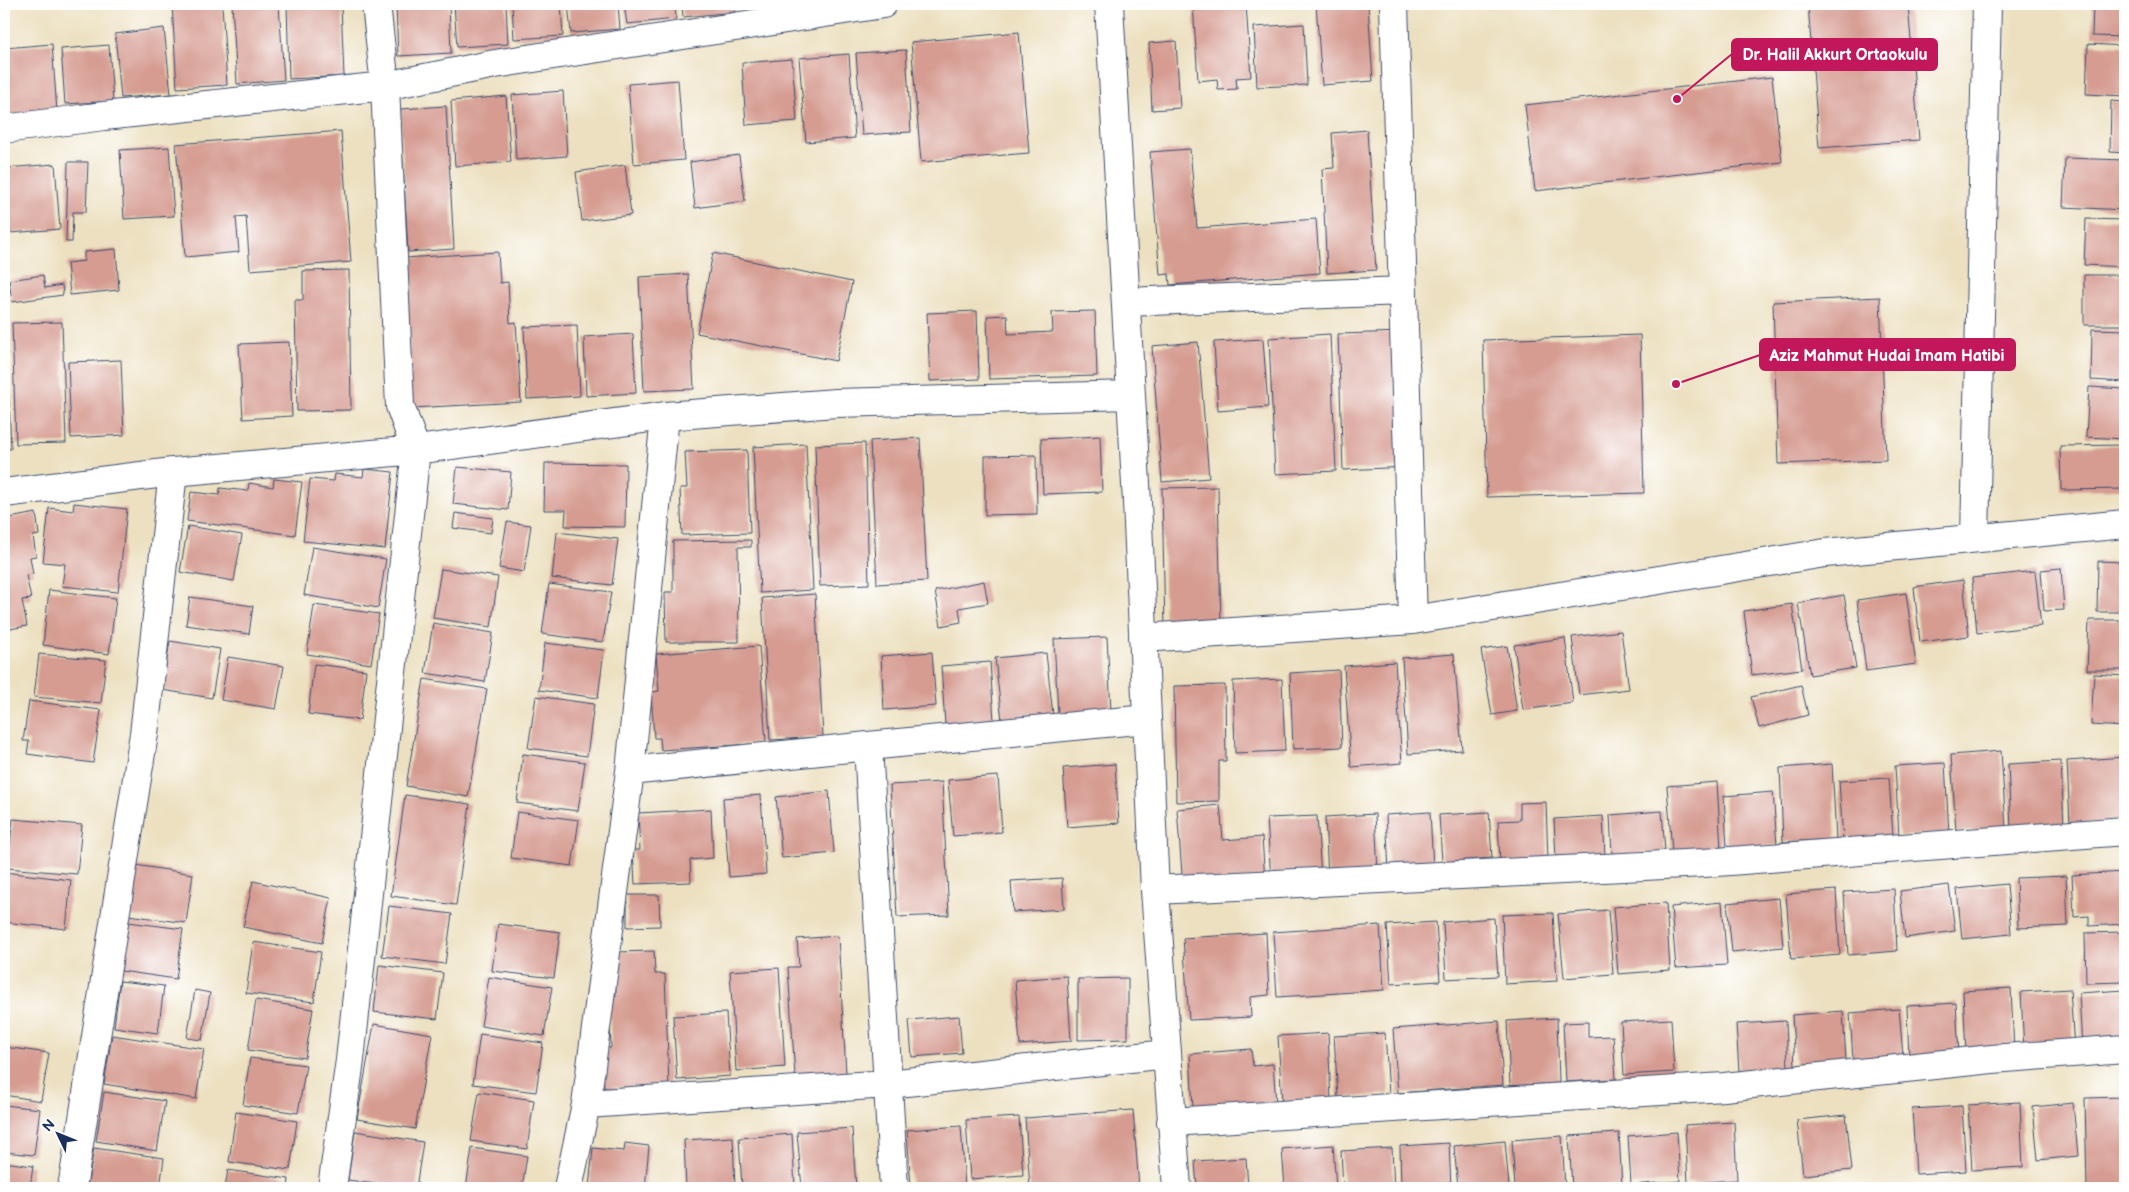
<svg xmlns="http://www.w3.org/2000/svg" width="2129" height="1192" viewBox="0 0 2129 1192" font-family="'Balsamiq Sans',sans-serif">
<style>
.building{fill:#d69c92}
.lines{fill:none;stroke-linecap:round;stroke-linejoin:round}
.minor-casing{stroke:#3a4a6d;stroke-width:30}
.minor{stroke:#fff;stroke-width:28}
.leader{fill:none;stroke:#c2185b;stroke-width:2}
.callout-dot{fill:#c2185b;stroke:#fff;stroke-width:2}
.callout{fill:#c2185b;stroke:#c2185b;stroke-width:2}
.callout-label{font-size:16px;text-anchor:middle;font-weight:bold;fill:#fff}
</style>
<rect width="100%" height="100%" fill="#fff"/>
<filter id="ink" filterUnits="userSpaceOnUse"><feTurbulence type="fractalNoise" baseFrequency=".02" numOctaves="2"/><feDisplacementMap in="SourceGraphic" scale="10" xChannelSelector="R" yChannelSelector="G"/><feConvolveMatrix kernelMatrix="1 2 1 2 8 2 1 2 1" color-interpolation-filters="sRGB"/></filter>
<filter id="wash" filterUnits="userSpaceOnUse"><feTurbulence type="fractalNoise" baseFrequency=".0096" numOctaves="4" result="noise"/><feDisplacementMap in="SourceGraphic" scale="20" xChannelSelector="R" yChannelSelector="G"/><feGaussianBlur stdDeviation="1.12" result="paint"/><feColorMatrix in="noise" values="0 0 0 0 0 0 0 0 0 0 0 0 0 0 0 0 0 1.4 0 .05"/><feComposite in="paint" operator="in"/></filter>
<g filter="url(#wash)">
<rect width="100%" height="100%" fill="#ece0c0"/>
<g id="blocks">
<path class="building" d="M172,4H222L227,85L177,88Z
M232,4H279L284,80L237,84Z
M287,4H341L344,76L289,79Z
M396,4H449L451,53L398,56Z
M454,4H506L508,44L457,47Z
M512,4H561L563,36L514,39Z
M568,4H618L620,29L571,33Z
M624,4H675L676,19L627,24Z
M682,4H734L735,12L683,17Z
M741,4H762V5L742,7Z
M1193,4H1246L1251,77L1236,78L1237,89L1218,90L1217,79L1198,81Z
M1316,4H1368L1373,81L1322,85Z
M1808,4H1908L1919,140L1819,148Z
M2093,4H2125V37L2092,36Z
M1304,24L1307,85L1257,87L1254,27Z
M164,28L171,94L121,98L115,34Z
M1019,32L1029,153L921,162L911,42Z
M1176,41L1180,108L1152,110L1149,43Z
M52,44L57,112L8,116L4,48Z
M2088,44L2125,46V96L2086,94Z
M109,45L113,101L65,104L61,49Z
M906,50L911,132L862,135L856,53Z
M849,54L855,138L806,142L799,58Z
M792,59L797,121L746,125L742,63Z
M1772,77L1782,162L1535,191L1525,105Z
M678,80L684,160L634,164L628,84Z
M563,91L567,156L516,160L512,95Z
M506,96L511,162L455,166L451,101Z
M2111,101L2125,102V153L2110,152Z
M446,106L454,249L408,252L400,109Z
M1367,130L1376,270L1327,273L1322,169L1334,168L1332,133Z
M341,131L351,262L250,270L246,216L236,217L239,252L185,257L176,144Z
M169,147L174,216L124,219L120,150Z
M1190,149L1197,228L1316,219L1320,273L1170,285L1169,274L1160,275L1150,152Z
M739,155L745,201L695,208L690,162Z
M2065,158L2125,160V210L2063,207Z
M68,162H88L86,212H73L72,242H66Z
M55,164L60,229L10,233L6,168Z
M625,165L631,215L582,221L576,172Z
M2086,219L2125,220V267L2084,265Z
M116,249L119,290L70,295L67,263L84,261V252Z
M498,252L500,283L508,282L510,323L516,322L521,402L412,408L404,258Z
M713,253L852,282L836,361L697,333Z
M349,270L351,410L297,411L295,300H303V271Z
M688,274L694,389L644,391L639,277Z
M43,275L45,288L62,285L63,295L12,302L9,280Z
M2084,275H2125V325H2084Z
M1880,297L1886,460L1778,464L1773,302Z
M977,311L979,379L930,381L927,313Z
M1095,311L1097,376L989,379L987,316L1007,315L1008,334L1053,332L1052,312Z
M62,322L66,443L16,444L12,323Z
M577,325L580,396L527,399L524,327Z
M4,328H6L11,449H4Z
M2092,329L2125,330V382L2091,380Z
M1404,332L1408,467L1343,470L1338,334Z
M633,334L636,393L586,396L584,337Z
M1330,334L1336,471L1275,474L1269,338Z
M1640,335L1644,493L1487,497L1483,340Z
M1263,339L1268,407L1218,411L1214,342Z
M289,342L292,416L243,419L239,344Z
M1198,342L1209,478L1162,482L1152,346Z
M121,360L124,435L71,438L68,362Z
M2089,387L2125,389V439L2086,437Z
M1100,436L1102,492L1043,494L1041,439Z
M920,438L927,581L877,584L870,441Z
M865,443L869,584L820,586L815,445Z
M806,444L813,590L760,593L753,447Z
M2125,445V489L2061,490L2060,446Z
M747,450L750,533L682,535L680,488H687L685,452Z
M1036,455L1037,514L985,515V456Z
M545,463L626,464L625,527L565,526L566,510H544Z
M457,467L511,472L508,510L453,504Z
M364,469L393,472L385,549L303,541L310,479L334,481L335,474L363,477Z
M274,479L302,482L295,535L187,521L191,492L219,495L220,488L248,491L249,483L273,487Z
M1218,487L1221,628L1165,630L1162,488Z
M74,503L127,509L118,592L62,586L65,564L43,562L49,508L73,511Z
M36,513L39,535L33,536L36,556L30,557L33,574L26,575L31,599L22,600L27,626L4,630V519Z
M455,513L493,518L491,533L453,528Z
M507,522L531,525L524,572L499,568Z
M188,526L242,535L234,581L180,572Z
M557,532L618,539L612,585L552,578Z
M751,540V547H738L739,642H666L665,592H673V541Z
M312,547L386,559L378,608L304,595Z
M2098,561L2125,562V612H2097Z
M2061,568L2064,610L2044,611L2041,570Z
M441,569L498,577L491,627L433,618Z
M2035,571L2041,626L1977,633L1972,578Z
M1963,580L1969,636L1920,642L1914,587Z
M984,581L988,603L959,608L961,622L941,626L935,591Z
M549,584L611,592L603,642L542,634Z
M49,590L116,598L109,654L43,645Z
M1906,593L1916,664L1866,671L1857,600Z
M815,594L823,737L770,740L762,598Z
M1844,595L1856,668L1810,675L1798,603Z
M190,597L253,606L249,634L186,625Z
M1792,604L1802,669L1752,675L1744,611Z
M314,605L379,614L371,664L307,654Z
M2089,620H2125V670H2087Z
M433,623L493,633L485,682L425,673Z
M1621,631L1629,689L1579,695L1572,637Z
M1107,637L1111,711L1058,714L1054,639Z
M1565,638L1573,703L1523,710L1514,645Z
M170,641L220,649L212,698L162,690Z
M545,643L604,650L598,698L539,690Z
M759,646L766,743L661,750L660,738H654L651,692L659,691L656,654Z
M1507,646L1517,711L1492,715L1481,650Z
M932,652L936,706L884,710L881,656Z
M1046,653L1053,715L1002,721L995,658Z
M39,654L106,660L101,703L34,697Z
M1454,654L1462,750L1408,754L1402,658Z
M228,657L284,666L276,709L221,700Z
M990,662L994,721L945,724L941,666Z
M1395,662L1402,763L1351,767L1344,666Z
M314,664L366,670L360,720L308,714Z
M1339,670L1342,747L1293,749L1290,673Z
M2094,674L2125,676V727L2091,725Z
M424,679L487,689L468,797L406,786Z
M1282,679L1285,751L1235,753L1233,681Z
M1225,685L1226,761H1219V801L1176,802L1174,686Z
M1801,685L1808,715L1759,728L1751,697Z
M536,696L594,704L587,756L528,748Z
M29,701L101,710L93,763L27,754L29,741H23Z
M2001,751L2006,829L1956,832L1951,755Z
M523,754L585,762L578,811L517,803Z
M2125,757V821L2070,824L2067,761Z
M2061,761L2064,826L2011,829L2008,764Z
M1945,763L1949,834L1899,836L1895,766Z
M1115,764L1119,823L1067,827L1063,768Z
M1832,764L1836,839L1783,842L1780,768Z
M998,776L1002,832L953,836L948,780Z
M1889,778L1893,837L1843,840L1839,781Z
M942,782L949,915L897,917L890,785Z
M1717,782L1721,849L1672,852L1667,786Z
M829,791L834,853L782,858L776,797Z
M1773,792L1777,845L1727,848L1724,796Z
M405,795L470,804L456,905L391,896Z
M761,795L766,874L729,877L723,798Z
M1546,802L1548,861L1500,863L1498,821L1520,820V803Z
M1220,805L1223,840L1262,837L1265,881L1183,887L1177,809Z
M711,809L713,858L690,860L691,882L635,884L633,850H640L638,813Z
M1662,811L1665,852L1612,855L1610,815Z
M517,812L579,820L572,866L511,858Z
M1430,812L1433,868L1389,871L1386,815Z
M1489,812L1492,858L1442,862L1439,815Z
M1375,814L1378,873L1328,876L1325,817Z
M1317,816L1321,876L1271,880L1267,818Z
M1603,816L1605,856L1556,859L1554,819Z
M13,819L82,825L77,874L7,868Z
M135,865L193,874L186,923L128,915Z
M4,872L71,880L66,929L4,922Z
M2125,872V924L2089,926V916L2074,917L2072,875Z
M2066,876L2068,926L2018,928L2016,878Z
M1062,878L1064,909L1013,912L1011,881Z
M253,881L331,898L322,943L243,927Z
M2007,884L2011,934L1962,939L1957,889Z
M1949,885L1955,931L1905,938L1900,891Z
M1894,889L1897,951L1848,955L1844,892Z
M1836,890L1840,955L1791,959L1786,894Z
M627,895H659L660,926L627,927Z
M1779,898L1783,947L1732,952L1727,903Z
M1722,902L1727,965L1676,968L1671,907Z
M1666,903L1670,970L1618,974L1613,907Z
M389,906L452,914L445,964L382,956Z
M1608,910L1613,974L1564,978L1558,914Z
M1553,913L1557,981L1505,984L1502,915Z
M1494,918L1498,976L1446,979L1443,922Z
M128,922L183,929L176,979L121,971Z
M1436,922L1440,981L1391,984L1387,925Z
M498,924L560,932L554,978L492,971Z
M1380,925L1384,990L1277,997L1273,932Z
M2125,932V982L2086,983L2085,933Z
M1266,933L1269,995L1250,997L1251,1017L1189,1020L1183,938Z
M838,936L846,1073L795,1076L788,967H799L797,939Z
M253,942L321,952L314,1002L246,993Z
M654,951L655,974H665L669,1086L604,1088L602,1048H611L609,996H616L615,952Z
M379,965L443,973L437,1019L374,1012Z
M779,968L785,1067L736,1071L730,971Z
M1067,976L1071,1041L1020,1045L1015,980Z
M489,977L552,987L544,1036L481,1026Z
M1128,978V1039L1078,1040V979Z
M120,981L164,986L158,1033L114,1027Z
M2011,988L2014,1052L1966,1054L1963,991Z
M2070,989L2074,1048L2024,1051L2021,992Z
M195,990L210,993L202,1040L187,1038Z
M2125,990V1044L2082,1047L2079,993Z
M256,1000L313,1009L305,1058L248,1050Z
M1956,1003L1959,1056L1909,1059L1907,1006Z
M1899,1009L1903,1056L1853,1060L1850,1013Z
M1843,1011L1846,1061L1795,1065L1792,1015Z
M726,1013L730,1076L677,1080L673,1016Z
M959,1016L962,1053L912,1057L909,1020Z
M1557,1018L1559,1083L1510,1086L1507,1021Z
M1671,1019L1674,1072L1624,1075L1621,1022Z
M1499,1021L1503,1085L1398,1093L1393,1029Z
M1786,1021L1788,1068L1739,1071L1736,1024Z
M1588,1022V1037L1613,1036L1616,1079L1566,1082L1563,1023Z
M374,1024L432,1034L415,1129L357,1119Z
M1328,1033L1331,1101L1282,1104L1278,1036Z
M1385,1033L1389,1094L1338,1098L1334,1036Z
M480,1034L543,1043L536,1092L473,1084Z
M112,1035L204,1049L196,1099L104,1084Z
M4,1047L49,1053L41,1101L4,1095Z
M1251,1049L1253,1066L1273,1064L1276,1103L1193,1109L1190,1054Z
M250,1058L306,1065L298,1113L243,1105Z
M104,1092L165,1101L157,1151L96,1141Z
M479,1092L534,1100L527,1149L471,1141Z
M2125,1097V1188H2087L2085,1098Z
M2020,1102L2023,1167L1972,1170L1968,1105Z
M2073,1103L2078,1156L2038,1160L2033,1107Z
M4,1105L40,1109L34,1155L4,1152Z
M1962,1106L1966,1171L1916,1174L1912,1109Z
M1133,1110L1139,1188H1030L1025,1118Z
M236,1112L297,1121L290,1170L229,1162Z
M1846,1115L1852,1170L1803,1175L1797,1120Z
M1019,1117L1023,1175L970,1179L966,1120Z
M1734,1122L1737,1180L1688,1183L1685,1125Z
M961,1126L965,1188H911L907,1130Z
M852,1128L856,1188H802L797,1132Z
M355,1131L423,1142L416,1188H402L348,1180Z
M1677,1132L1680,1181L1631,1185L1628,1136Z
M1619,1133L1622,1187L1572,1188L1569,1136Z
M792,1134L795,1188H742L739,1138Z
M1562,1136L1565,1188H1515L1512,1140Z
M733,1137L735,1188H686L684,1140Z
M1505,1141L1509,1187L1458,1188L1454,1146Z
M625,1143L649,1146L645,1188H589L593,1148L624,1151Z
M1449,1143L1451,1188H1401L1400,1146Z
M1333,1145L1336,1188H1285L1282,1149Z
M94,1148L164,1158L160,1188H87Z
M472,1148L527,1156L522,1188H466Z
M1392,1148L1394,1188H1343L1341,1151Z
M1246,1158L1248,1188H1197L1195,1161Z
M4,1162L33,1166L30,1188H4Z
M228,1170L289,1179L288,1188H225Z"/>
</g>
</g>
<g filter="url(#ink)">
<use href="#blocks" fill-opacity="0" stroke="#3a4a6d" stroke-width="1"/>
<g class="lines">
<defs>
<path id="minor" d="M1109,4L1137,502L1155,890L1704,863L2125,831
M1394,4L1413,620
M4,129L104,116L385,86L495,64L883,4
M1126,302L1403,291
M4,493L173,472
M1975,538L1987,4
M1143,638L1413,620L1825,553L2125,524
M868,746L630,771L586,1104L888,1084L1167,1054
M630,771L665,416
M1155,890L1177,1188
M1171,1122L1724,1087L1992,1059L2125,1049
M72,1188L144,734L173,472L416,450L665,416L836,403L1131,395
M332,1188L350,1060L416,450L400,406L385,86L376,4
M568,1188L586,1104
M894,1188L868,746L1147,719"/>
</defs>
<use href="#minor" class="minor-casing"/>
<use href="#minor" class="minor"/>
</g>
</g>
<path class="leader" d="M1677 99L1732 54M1676 384L1760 355"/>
<g class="callout-dot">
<circle cx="1677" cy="99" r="5"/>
<circle cx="1676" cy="384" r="5"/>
</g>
<g class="callout">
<rect x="1732" y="39" width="205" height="31" rx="5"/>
<rect x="1760" y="339" width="255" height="31" rx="5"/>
</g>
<g class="callout-label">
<text x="1835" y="60">Dr. Halil Akkurt Ortaokulu</text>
<text x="1887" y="361">Aziz Mahmut Hudai Imam Hatibi</text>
</g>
<rect width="2129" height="1192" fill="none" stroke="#fff" stroke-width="20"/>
<g transform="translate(58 1134) rotate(313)" stroke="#ffffff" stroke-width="4" paint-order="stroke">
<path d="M0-4L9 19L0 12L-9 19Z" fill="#1b2f5e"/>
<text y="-8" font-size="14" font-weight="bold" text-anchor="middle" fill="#1b2f5e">N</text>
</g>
</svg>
